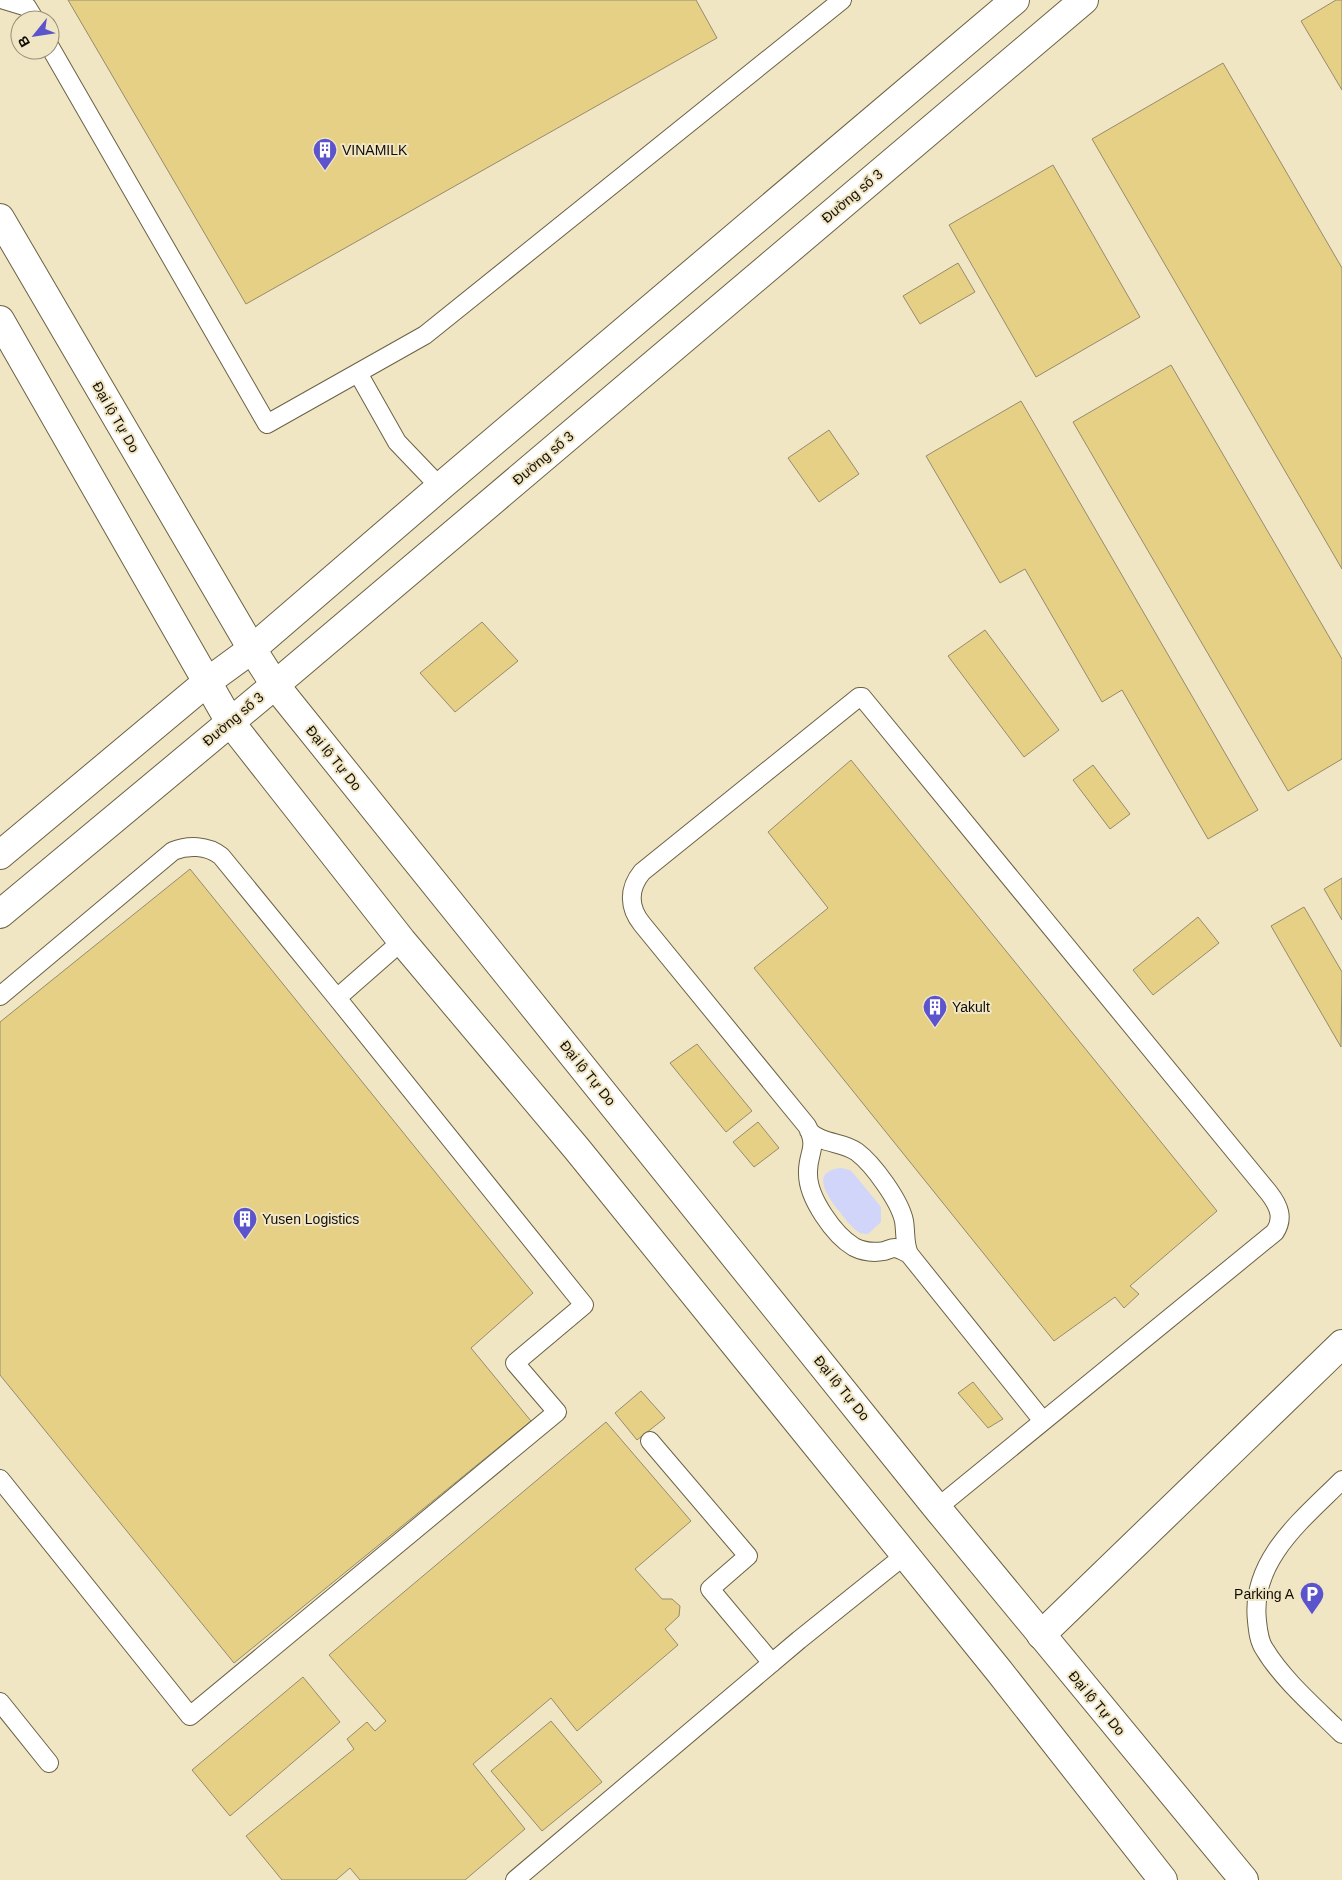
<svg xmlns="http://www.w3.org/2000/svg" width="1342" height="1880" viewBox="0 0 1342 1880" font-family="Helvetica,sans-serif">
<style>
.green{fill:#d1d5f9}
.building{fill:#e6d086;stroke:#958c6c}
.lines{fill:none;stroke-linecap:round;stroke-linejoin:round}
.service-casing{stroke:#6b6244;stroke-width:20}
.minor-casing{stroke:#6b6244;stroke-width:30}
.tertiary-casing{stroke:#6b6244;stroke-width:30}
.service{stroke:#fff;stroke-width:18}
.minor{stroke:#fff;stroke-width:28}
.tertiary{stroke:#fff;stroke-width:28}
.labels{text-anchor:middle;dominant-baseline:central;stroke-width:4;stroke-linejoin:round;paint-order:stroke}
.poi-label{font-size:14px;fill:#120e04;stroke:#f1e6c4;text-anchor:start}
.street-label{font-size:14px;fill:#120e04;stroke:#f1e6c4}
</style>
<rect width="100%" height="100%" fill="#f1e6c4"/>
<path class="green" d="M841,1168L850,1170L854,1174L881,1207V1222L868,1234C864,1234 861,1234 857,1231C850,1226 844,1217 839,1211C828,1197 809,1171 841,1168Z"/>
<path class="building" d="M68,0H696L717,38L246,304Z
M1336,0H1342V90L1301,21Z
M1223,63L1342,268V569L1092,139Z
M1053,165L1140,317L1036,377L949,225Z
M958,263L975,292L920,324L903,296Z
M1171,365L1342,659V759L1288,791L1073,422Z
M1021,401L1258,810L1208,839L1122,690L1102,702L1025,569L1000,583L926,456Z
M829,430L859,474L819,502L788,458Z
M482,622L518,661L455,712L420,673Z
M985,630L1059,730L1024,757L948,656Z
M851,760L1217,1211L1130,1286L1139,1294L1124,1308L1115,1297L1054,1341L754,968L828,908L768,832Z
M1093,765L1130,814L1110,829L1073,780Z
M190,869L533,1293L471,1348L531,1421L234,1663L0,1375V1022Z
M1342,878V920L1324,889Z
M1304,907L1342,972L1341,1047L1271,926Z
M1198,917L1219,943L1153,995L1133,970Z
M697,1044L752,1111L726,1132L670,1063Z
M758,1122L779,1148L754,1167L733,1142Z
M973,1382L1003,1419L988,1428L958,1393Z
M641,1391L665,1418L637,1440L615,1413Z
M606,1422L691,1521L635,1569L662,1599H672L680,1606L679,1616L665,1629L678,1645L577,1731L551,1698L473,1764L525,1829L465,1880H360L350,1868L336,1880H282L246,1836L354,1749L347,1739L367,1722L375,1731L386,1721L329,1655Z
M303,1677L340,1722L230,1816L192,1770Z
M551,1721L602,1782L542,1831L491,1771Z"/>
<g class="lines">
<defs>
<path id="service" d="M4,0L27,7L35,20
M50,47L267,424L425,335L842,0
M358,373L397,442L440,487
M0,996L173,851C188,845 207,845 221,856L337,998
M809,1131C823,1145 842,1141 857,1152C873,1164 900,1201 904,1221C906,1233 904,1243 909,1254
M650,1441L748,1556L710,1589L772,1663
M0,1479L190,1716L557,1412L515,1363L584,1305L337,998L402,941
M1342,1480C1303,1519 1250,1560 1257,1621C1258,1631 1259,1642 1265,1650C1283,1680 1317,1709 1342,1734
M937,1508L1275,1232C1284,1218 1279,1206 1269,1193L862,697H859L642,872C628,889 629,908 642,924L807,1126C819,1148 807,1153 808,1174C808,1198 834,1235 854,1247C864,1252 873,1253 884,1251C888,1250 891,1248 895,1248C900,1249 905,1252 909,1254L1043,1421
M0,1702L49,1763
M515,1880L799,1640L905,1555"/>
<path id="minor" d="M0,855L207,682L252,649L440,487L1015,0
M0,914L275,685L1084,0
M1041,1635L1342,1344"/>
<path id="tertiary" d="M0,218L252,649L275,685L937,1508L1244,1880
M0,320L230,722L402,941L577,1149L999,1671L1163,1880"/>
</defs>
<use href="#service" class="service-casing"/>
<use href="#minor" class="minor-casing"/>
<use href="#tertiary" class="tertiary-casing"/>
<use href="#service" class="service"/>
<use href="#minor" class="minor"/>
<use href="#tertiary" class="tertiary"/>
</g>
<defs>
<symbol id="building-pin" viewBox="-11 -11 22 30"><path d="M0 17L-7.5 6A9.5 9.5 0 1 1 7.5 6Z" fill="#5c54cc" stroke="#f1e6c4"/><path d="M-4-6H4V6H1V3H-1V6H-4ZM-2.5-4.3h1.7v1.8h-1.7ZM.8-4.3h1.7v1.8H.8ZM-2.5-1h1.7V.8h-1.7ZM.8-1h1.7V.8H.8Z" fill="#fff"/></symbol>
<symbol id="parking-pin" viewBox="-11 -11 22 30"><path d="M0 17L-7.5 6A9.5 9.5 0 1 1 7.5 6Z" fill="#5c54cc" stroke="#f1e6c4"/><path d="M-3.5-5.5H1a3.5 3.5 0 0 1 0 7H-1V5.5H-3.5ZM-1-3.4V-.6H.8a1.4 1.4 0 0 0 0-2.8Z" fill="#fff"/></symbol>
</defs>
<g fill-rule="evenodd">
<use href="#building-pin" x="311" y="136" width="28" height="38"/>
<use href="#building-pin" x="921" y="993" width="28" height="38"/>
<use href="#building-pin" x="231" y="1205" width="28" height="38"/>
<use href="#parking-pin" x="1298" y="1580" width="28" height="38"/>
</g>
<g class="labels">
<g class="poi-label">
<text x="342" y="150">VINAMILK</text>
<text x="952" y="1007">Yakult</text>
<text x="262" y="1219">Yusen Logistics</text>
<text x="1294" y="1594" text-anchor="end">Parking A</text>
</g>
<g class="street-label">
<text transform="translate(852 196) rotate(-40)">Đường số 3</text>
<text transform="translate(116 417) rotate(60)">Đại lộ Tự Do</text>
<text transform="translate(543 458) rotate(-40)">Đường số 3</text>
<text transform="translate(233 719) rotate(-40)">Đường số 3</text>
<text transform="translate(334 758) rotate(51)">Đại lộ Tự Do</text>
<text transform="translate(588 1073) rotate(51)">Đại lộ Tự Do</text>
<text transform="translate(842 1388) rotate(51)">Đại lộ Tự Do</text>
<text transform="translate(1097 1703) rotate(50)">Đại lộ Tự Do</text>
</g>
</g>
<g transform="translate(35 35) rotate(240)"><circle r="24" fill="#f1e6c4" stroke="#989077"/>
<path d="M0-4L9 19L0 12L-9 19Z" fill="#5c54cc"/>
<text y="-8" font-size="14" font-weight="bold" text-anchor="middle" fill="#120e04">B</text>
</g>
</svg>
